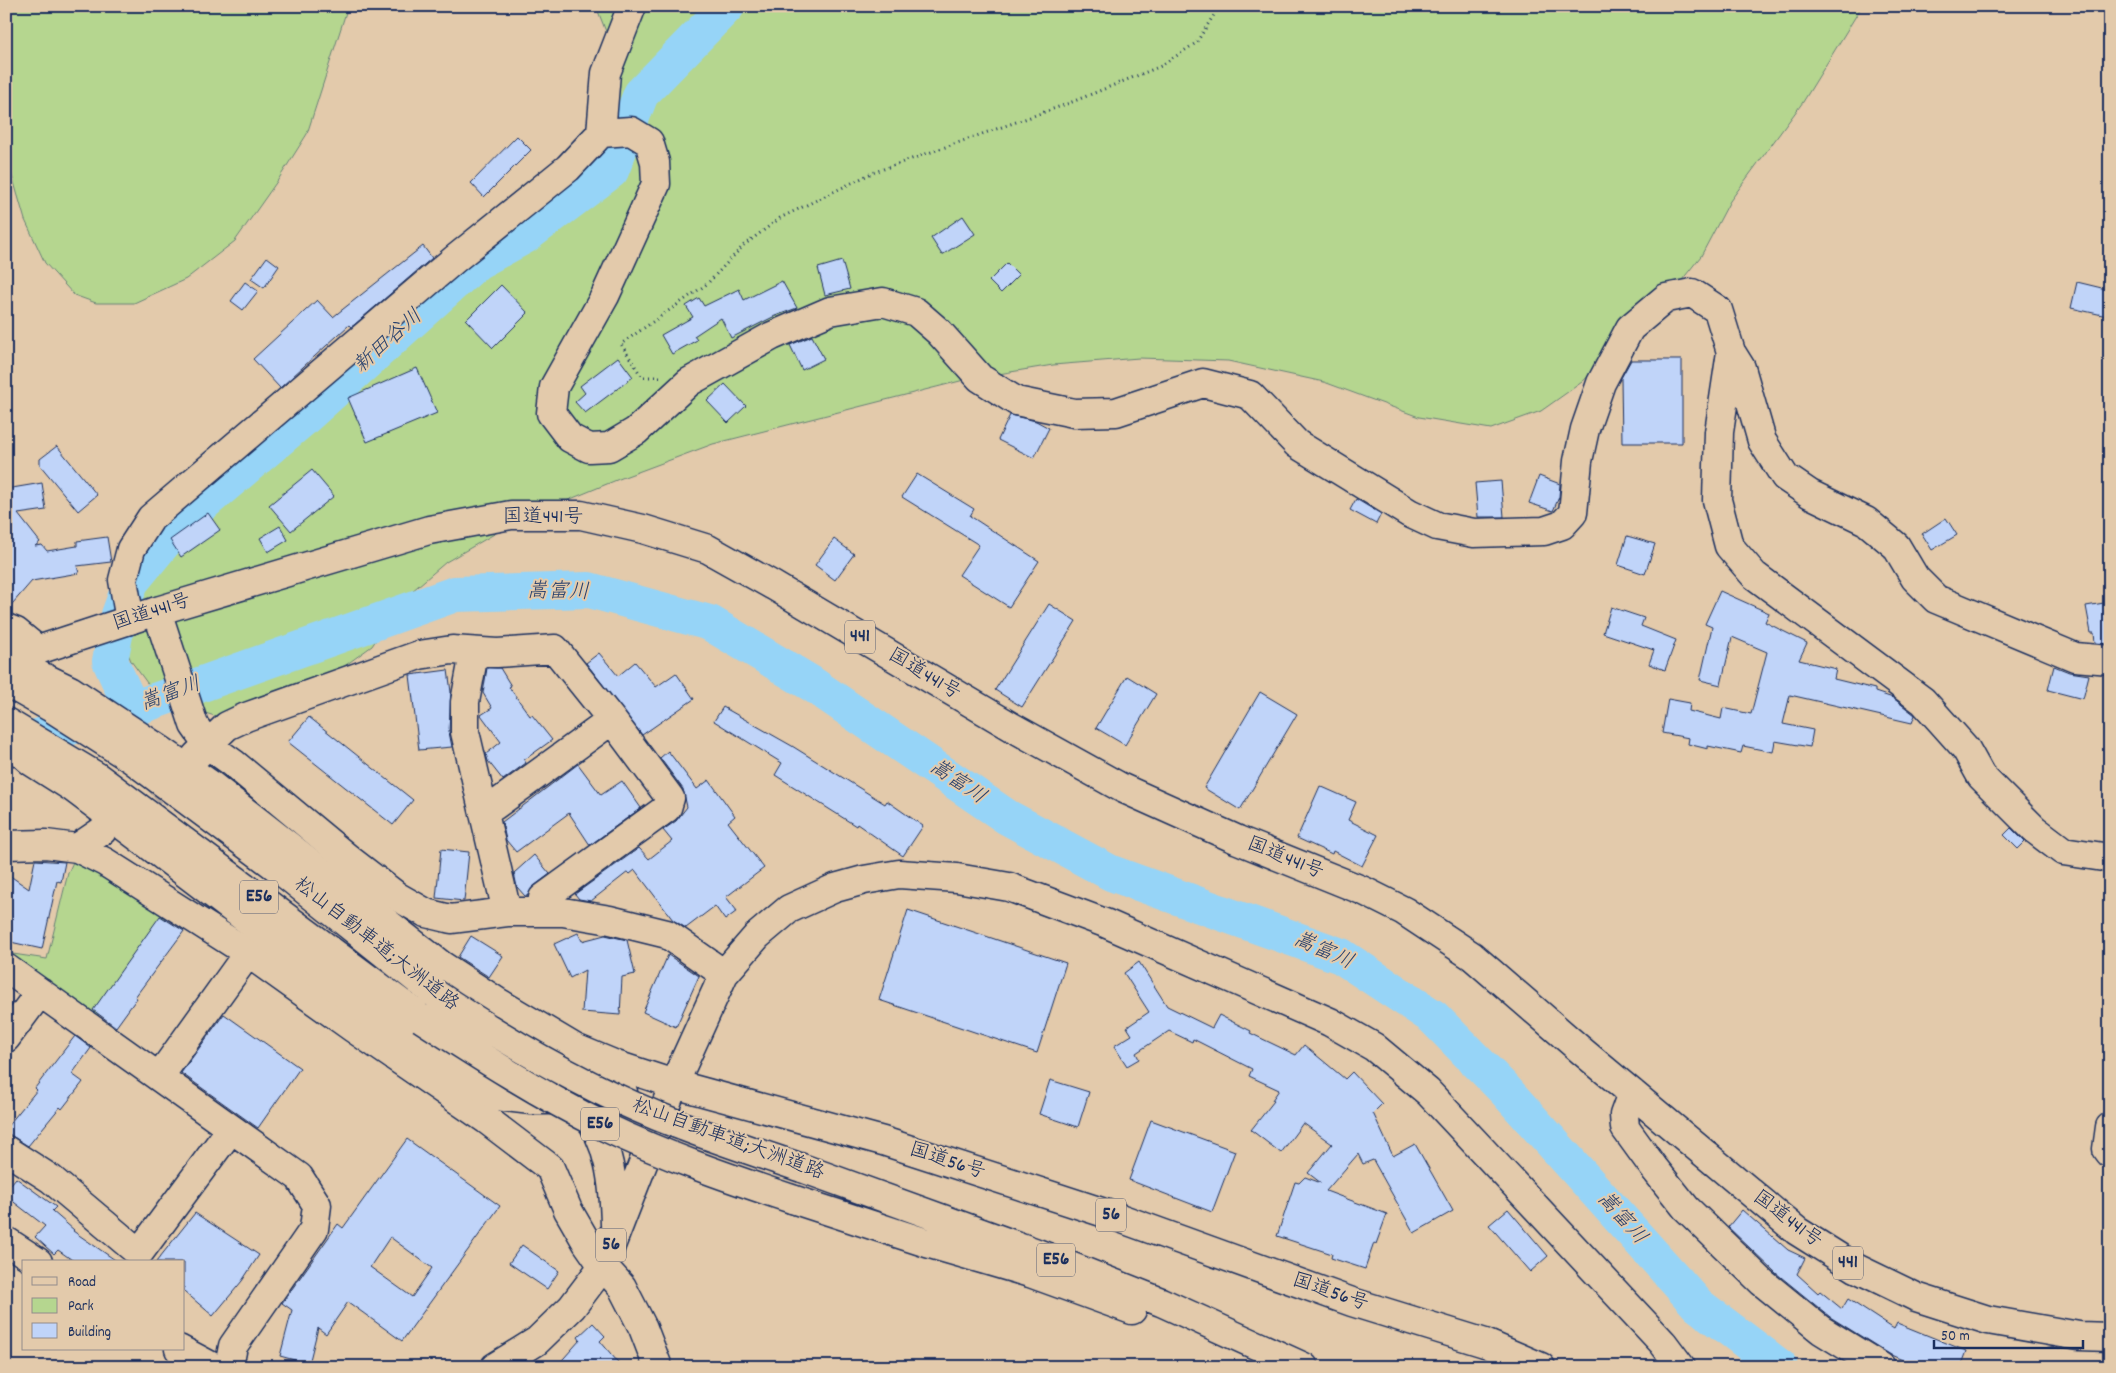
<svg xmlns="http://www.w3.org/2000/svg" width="2116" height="1373" viewBox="0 0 2116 1373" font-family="Dekko,'Klee One',sans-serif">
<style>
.green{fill:#b5d68f;stroke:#688276}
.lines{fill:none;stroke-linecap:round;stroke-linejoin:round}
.river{stroke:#96d4f7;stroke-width:36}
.building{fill:#c0d4f9;stroke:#1b2f5e;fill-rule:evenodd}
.minor-tunnel{stroke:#bbab9c;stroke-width:28;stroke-dasharray:28 14;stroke-linecap:butt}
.minor-casing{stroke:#1b2f5e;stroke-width:31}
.highway-casing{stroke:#1b2f5e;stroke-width:31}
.path{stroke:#1b2f5e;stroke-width:3;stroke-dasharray:1 4;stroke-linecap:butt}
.minor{stroke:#e3caab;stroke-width:28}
.highway{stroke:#e3caab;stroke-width:28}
.highway-bridge-casing{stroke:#1b2f5e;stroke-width:31;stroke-linecap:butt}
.highway-bridge{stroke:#e3caab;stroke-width:28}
.labels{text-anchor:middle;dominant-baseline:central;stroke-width:4;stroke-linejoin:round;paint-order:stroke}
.shield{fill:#e3caab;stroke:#575e75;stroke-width:1}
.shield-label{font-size:19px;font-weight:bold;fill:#1b2f5e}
.street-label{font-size:20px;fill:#1b2f5e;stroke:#e3caab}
.water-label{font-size:21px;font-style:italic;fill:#27406d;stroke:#e3caab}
</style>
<rect width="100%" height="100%" fill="#e3caab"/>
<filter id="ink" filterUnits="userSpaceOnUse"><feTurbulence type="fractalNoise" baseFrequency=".02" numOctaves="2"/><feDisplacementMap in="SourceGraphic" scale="10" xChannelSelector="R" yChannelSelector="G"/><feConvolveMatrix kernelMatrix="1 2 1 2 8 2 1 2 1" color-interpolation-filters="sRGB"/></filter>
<g filter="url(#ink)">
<path class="green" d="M6,6H348L307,134L278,180L235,241L186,279L134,303H96L74,295L45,263L25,220L6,155Z
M596,6H1862L1803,102L1730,201L1701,256L1651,319L1582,382L1541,411L1491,429L1419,417L1324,382L1228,361L1139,358L1053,365L968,379L713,444L619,479L515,522L446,562L404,598L372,646L321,683L267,710L215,716L168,702L153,691L131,661L118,628L128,545L567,183L619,65Z
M77,853L169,911L94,1021L6,968V953L47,959L68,873Z"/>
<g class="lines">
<path class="river" d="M132,709L110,661L119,615L131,582L154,554L180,523L303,419L477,262L525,236L611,171L641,94L727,6
M6,746L132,709L455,594L589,590L710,623L812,684L1007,817L1111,873L1341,956L1433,1017L1505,1090L1698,1305L1780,1367"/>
</g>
<path class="building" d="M517,136L531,150L484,197L471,183Z
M963,216L975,234L942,255L931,238Z
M423,246L432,258L354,325L351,327L349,325L280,388L253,359L317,300L333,317Z
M267,257L279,266L264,288L251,279Z
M842,261L850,289L825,295L818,268Z
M1007,263L1019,275L1001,293L989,281Z
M782,281L797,308L775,316L731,338L721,318L694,336L697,340L672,354L661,335L693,317L686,306L699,298L704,306L739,289L744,300Z
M245,282L258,291L243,310L231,301Z
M2077,282L2110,290V304L2107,316L2071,308Z
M501,285L528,313L493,348L466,320Z
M812,336L824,359L802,370L790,345Z
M618,357L633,377L585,413L575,402L585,393L580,386Z
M1631,360H1682V443H1622L1621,378Z
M417,368L437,413L367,442L348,398Z
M725,384L746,406L728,423L707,401Z
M1010,415L1036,421L1049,428L1034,458L998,440Z
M57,446L97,495L78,511L40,465V459Z
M312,470L334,496L291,531L269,505Z
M917,474L974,509L970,516L1039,561L1009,607L959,575L979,545L902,497Z
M1539,476L1560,484L1559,497L1553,511L1529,503Z
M1501,481L1504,517H1478L1475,483Z
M42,483L46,510L18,514L40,542L35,546L42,545L47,551L77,546V541L107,537L111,562L77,566L79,573L32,581L6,611V489Z
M1356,499L1381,514L1376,524L1350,510Z
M208,513L220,530L181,557L170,540Z
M1946,518L1957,535L1932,550L1922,534Z
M280,526L288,540L268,552L260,538Z
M1627,536L1655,544L1645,574L1618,565Z
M834,539L854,554L835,580L815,565Z
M1720,591L1769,613L1765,622L1807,643L1799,660L1836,669L1834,679L1875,689V692L1893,698L1915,715L1912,723L1790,695L1783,724L1813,730L1810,747L1775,741L1773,752L1743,746L1741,753L1708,746V749L1688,744L1689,738L1662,733L1668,699L1690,703L1689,711L1721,719L1723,708L1751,714L1767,652L1732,637L1721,685L1700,680L1712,627L1705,624Z
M2110,602V644L2095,643L2094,633H2091L2086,606Z
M1049,604L1076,621L1022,707L995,690Z
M1611,607L1644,618L1641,626L1676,640L1665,670L1649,664L1654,650L1603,633Z
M599,653L618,676L635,662L656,687L676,673L694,699L642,735L586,663Z
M2054,666L2069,672L2089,675L2083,699L2048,690Z
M487,668H500L511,686L509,687L530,716L532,715L552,740L524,760L526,763L503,780L488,761L486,754L501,742L481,715L492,708L483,693Z
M448,670L451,692L449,732L452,747L419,750L410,675Z
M1127,676L1156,694L1125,745L1096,728Z
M1260,692L1297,714L1240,810L1204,788Z
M723,707L792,746L885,804L887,801L923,826L903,856L857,824L856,826L775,775L782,763L714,721Z
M309,717L413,800L393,825L288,742Z
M668,751L697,789L709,780L735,816L728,822L764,868L726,897L737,911L725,920L715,906L686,928L673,920L635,870L630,874L628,872L591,901L579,899L575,894L639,848L649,859L672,841L663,830L676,821L687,807L683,789L660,758Z
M578,764L601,795L622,781L641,808L590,845L569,813L516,852L506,840L502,822Z
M1320,786L1356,802L1348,820L1378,835L1362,866L1333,851L1332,854L1297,838Z
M2011,828L2025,842L2018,849L2004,835Z
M441,849L469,852L464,901L436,898Z
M534,855L550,874L534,886L527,896H525L517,887L514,873Z
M35,860L65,862L61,882L57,881L42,949L6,941V873L29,889Z
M908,910L1066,963L1037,1053L879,1000Z
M160,916L184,931L135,997L137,998L116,1027L93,1010Z
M578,933L582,941L605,935L627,940L635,974L622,977L620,1015L582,1012L585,970L570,978L554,944Z
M471,936L503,956L489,977L458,957Z
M668,955L699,976L676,1027L643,1012Z
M1139,962L1167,1006L1212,1028L1219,1015L1251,1031L1250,1033L1296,1055L1304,1045L1345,1079L1352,1072L1382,1104L1373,1113L1393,1156L1415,1144L1453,1211L1414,1233L1373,1160L1363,1164L1358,1154L1326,1191L1387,1214L1376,1244L1374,1243L1365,1269L1331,1258L1332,1254L1277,1236L1295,1182L1299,1183L1305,1177L1321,1183L1308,1173L1332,1144L1303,1123L1281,1153L1251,1130L1274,1101L1272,1100L1279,1090L1249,1076L1252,1069L1193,1039L1192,1042L1169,1031L1136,1053L1139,1059L1127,1066L1114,1046L1132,1035L1127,1027L1149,1012L1124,973Z
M224,1014L300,1068L258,1128L181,1073Z
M75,1036L91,1048L72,1074L83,1082L62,1109L60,1107L28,1146L12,1136L6,1131V1128L37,1090L35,1088Z
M1050,1080L1089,1092L1078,1127L1039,1114Z
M1151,1120L1235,1151L1212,1212L1129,1180Z
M407,1139L500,1206L402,1341L348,1302L326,1334L318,1328L309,1364L280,1356L292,1310L282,1303L338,1224L343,1228ZM390,1237L432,1268L412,1297L370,1267Z
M16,1178L56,1207L52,1211L74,1230L73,1231L118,1262H75L58,1250L54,1254L35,1237L45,1226L6,1196V1190Z
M1508,1209L1548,1256L1530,1272L1489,1225Z
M1742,1210L1788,1250L1805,1258L1797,1274L1818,1293L1820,1291L1842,1309L1848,1299L1894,1329L1897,1323L1966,1351L1960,1367H1930L1916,1361L1914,1365L1891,1355L1830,1317L1776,1273L1728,1227Z
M195,1213L259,1255L242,1281L213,1316L184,1291V1262H156Z
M522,1245L559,1271L547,1289L509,1263Z
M593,1323L605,1336L600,1341L622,1367H556L580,1340L578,1337Z"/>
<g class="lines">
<path class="minor-tunnel" d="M117,819L181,768"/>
<defs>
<path id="minor" d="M601,133L631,131L649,142L655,162L656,184L605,296L554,387L551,413L570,438L589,448L609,447L636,431L689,382L772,336L830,311L883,302L916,312L939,332L980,378L1016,401L1074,413L1116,412L1203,383L1250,395L1297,444L1409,513L1437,526L1474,533L1544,531L1562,525L1573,513L1578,461L1585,429L1601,383L1630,328L1666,298L1692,293L1718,310L1731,352L1741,368L1762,441L1785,477L1810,494L1866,521L1896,546L1915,578L1936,599L2075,657L2110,660
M1731,352L1719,432L1717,500L1729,546L1754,575L1923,701L1966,749L1981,776L2034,829L2063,851L2110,858
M157,611L194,725L208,745L233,763L350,860L398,897L426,913L451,919L507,912H563L610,920L667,934L724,974
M130,620L123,580L131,549L151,518L455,259L568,168L601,133L606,73L632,6
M6,628L16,632L38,650
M474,653L465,702V732L507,912
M196,756L227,726L246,717L419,655L452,650L497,653L555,649L612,720
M484,809L494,806L612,720L670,798L667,808L543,898L541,912
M6,845L46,844L77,848L105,862L248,953L353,1028L487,1120L550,1168L568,1210L587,1243L603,1266L622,1287L643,1328L658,1367
M77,848L102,831
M6,968L299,1177L317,1205L314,1229L233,1346L229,1367
M6,1038L40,992
M159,1077L248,953
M674,1084L724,974L757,936L789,909L835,888L864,880L899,874L957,878L1009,887L1105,923L1330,1022L1374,1047L1428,1092L1663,1343L1681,1367
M2110,1127L2107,1149L2110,1153
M6,1150L51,1179L139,1253L231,1129"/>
<path id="highway" d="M6,659L38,650L157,611L429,530L511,515H581L643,529L708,549L774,586L1012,727L1122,788L1238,840L1364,891L1404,911L1472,956L1583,1052L1797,1231L1856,1268L1916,1297L1988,1320L2079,1336L2110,1337
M6,659L70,690L162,751L211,785L441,965L496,1001L575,1048L616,1065L674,1084L883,1141L1117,1217L1352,1302L1485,1343L1541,1367
M6,682L50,707L133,760L275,866L434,993
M6,722L96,776L421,1018
M6,740L32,762L73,788L141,839L385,1025L496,1096L531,1100H570L623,1092
M1632,1093L1624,1115L1625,1128L1654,1168L1686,1208L1762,1282L1821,1330L1881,1367
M583,1109C610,1141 614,1185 615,1225
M802,1168L1037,1253L1161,1302L1304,1367
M792,1199L927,1243L1030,1273L1132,1310
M6,1241L38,1262
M179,1349L213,1367
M495,1367L537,1341L572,1307L603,1266L674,1084"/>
</defs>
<use href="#minor" class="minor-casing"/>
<use href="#highway" class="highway-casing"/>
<path class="path" d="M660,377H642L621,344L707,284L744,245L780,218L872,173L1067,104L1161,66L1196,43L1214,15L1217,6"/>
<use href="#minor" class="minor"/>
<use href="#highway" class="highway"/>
<defs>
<path id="highway-bridge" d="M434,993C510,1044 591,1091 677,1124C718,1140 761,1154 802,1168
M421,1018C481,1057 541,1095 605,1127C665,1156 729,1178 792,1199"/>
</defs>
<use href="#highway-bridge" class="highway-bridge-casing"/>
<use href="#highway-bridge" class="highway-bridge"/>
</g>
</g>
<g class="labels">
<g class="shield">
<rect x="845" y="620.5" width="30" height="33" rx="4"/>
<rect x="240" y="880.5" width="38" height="33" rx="4"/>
<rect x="581" y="1107.5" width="38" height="33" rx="4"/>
<rect x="1096" y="1198.5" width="30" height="33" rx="4"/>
<rect x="596" y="1228.5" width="30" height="33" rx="4"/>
<rect x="1037" y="1243.5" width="38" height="33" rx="4"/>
<rect x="1833" y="1246.5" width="30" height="33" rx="4"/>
</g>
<g class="shield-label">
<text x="860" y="637">441</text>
<text x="259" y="897">E56</text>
<text x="600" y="1124">E56</text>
<text x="1111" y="1215">56</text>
<text x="611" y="1245">56</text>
<text x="1056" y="1260">E56</text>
<text x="1848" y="1263">441</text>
</g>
<g class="street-label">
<text x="543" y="518">国道441号</text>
<text transform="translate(152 613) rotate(-18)">国道441号</text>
<text transform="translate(924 675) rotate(31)">国道441号</text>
<text transform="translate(1285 859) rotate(22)">国道441号</text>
<text transform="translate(376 945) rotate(38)">松山自動車道;大洲道路</text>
<text transform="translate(728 1140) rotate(20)">松山自動車道;大洲道路</text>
<text transform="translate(947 1162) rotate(18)">国道56号</text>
<text transform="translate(1787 1220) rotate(37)">国道441号</text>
<text transform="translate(1330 1293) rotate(19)">国道56号</text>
</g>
<g class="water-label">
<text transform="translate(389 342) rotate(-42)">新田谷川</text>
<text transform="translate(558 593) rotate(1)">嵩富川</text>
<text transform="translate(171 695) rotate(-20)">嵩富川</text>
<text transform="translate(957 783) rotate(34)">嵩富川</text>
<text transform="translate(1323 952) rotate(24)">嵩富川</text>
<text transform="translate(1621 1219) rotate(48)">嵩富川</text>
</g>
</g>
<rect width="2116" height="1373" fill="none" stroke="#e3caab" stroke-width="25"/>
<rect x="12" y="12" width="2091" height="1348" fill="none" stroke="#1b2f5e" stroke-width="2" filter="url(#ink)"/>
<rect x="22" y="1260" width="162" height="90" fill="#e3caab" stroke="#938c8c"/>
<rect x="32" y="1277" width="25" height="8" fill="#e3caab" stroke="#938c8c"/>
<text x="68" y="1286" font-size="15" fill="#1b2f5e">Road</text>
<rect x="32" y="1298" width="25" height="15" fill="#b5d68f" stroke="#938c8c"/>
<text x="68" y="1310" font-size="15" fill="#1b2f5e">Park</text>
<rect x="32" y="1323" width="25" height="15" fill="#c0d4f9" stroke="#938c8c"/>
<text x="68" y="1336" font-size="15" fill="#1b2f5e">Building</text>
<path d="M1934 1340v8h149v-8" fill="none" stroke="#1b2f5e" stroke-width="2.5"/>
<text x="1941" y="1340" font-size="15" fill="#1b2f5e" stroke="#e3caab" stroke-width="4" paint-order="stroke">50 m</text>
</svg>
